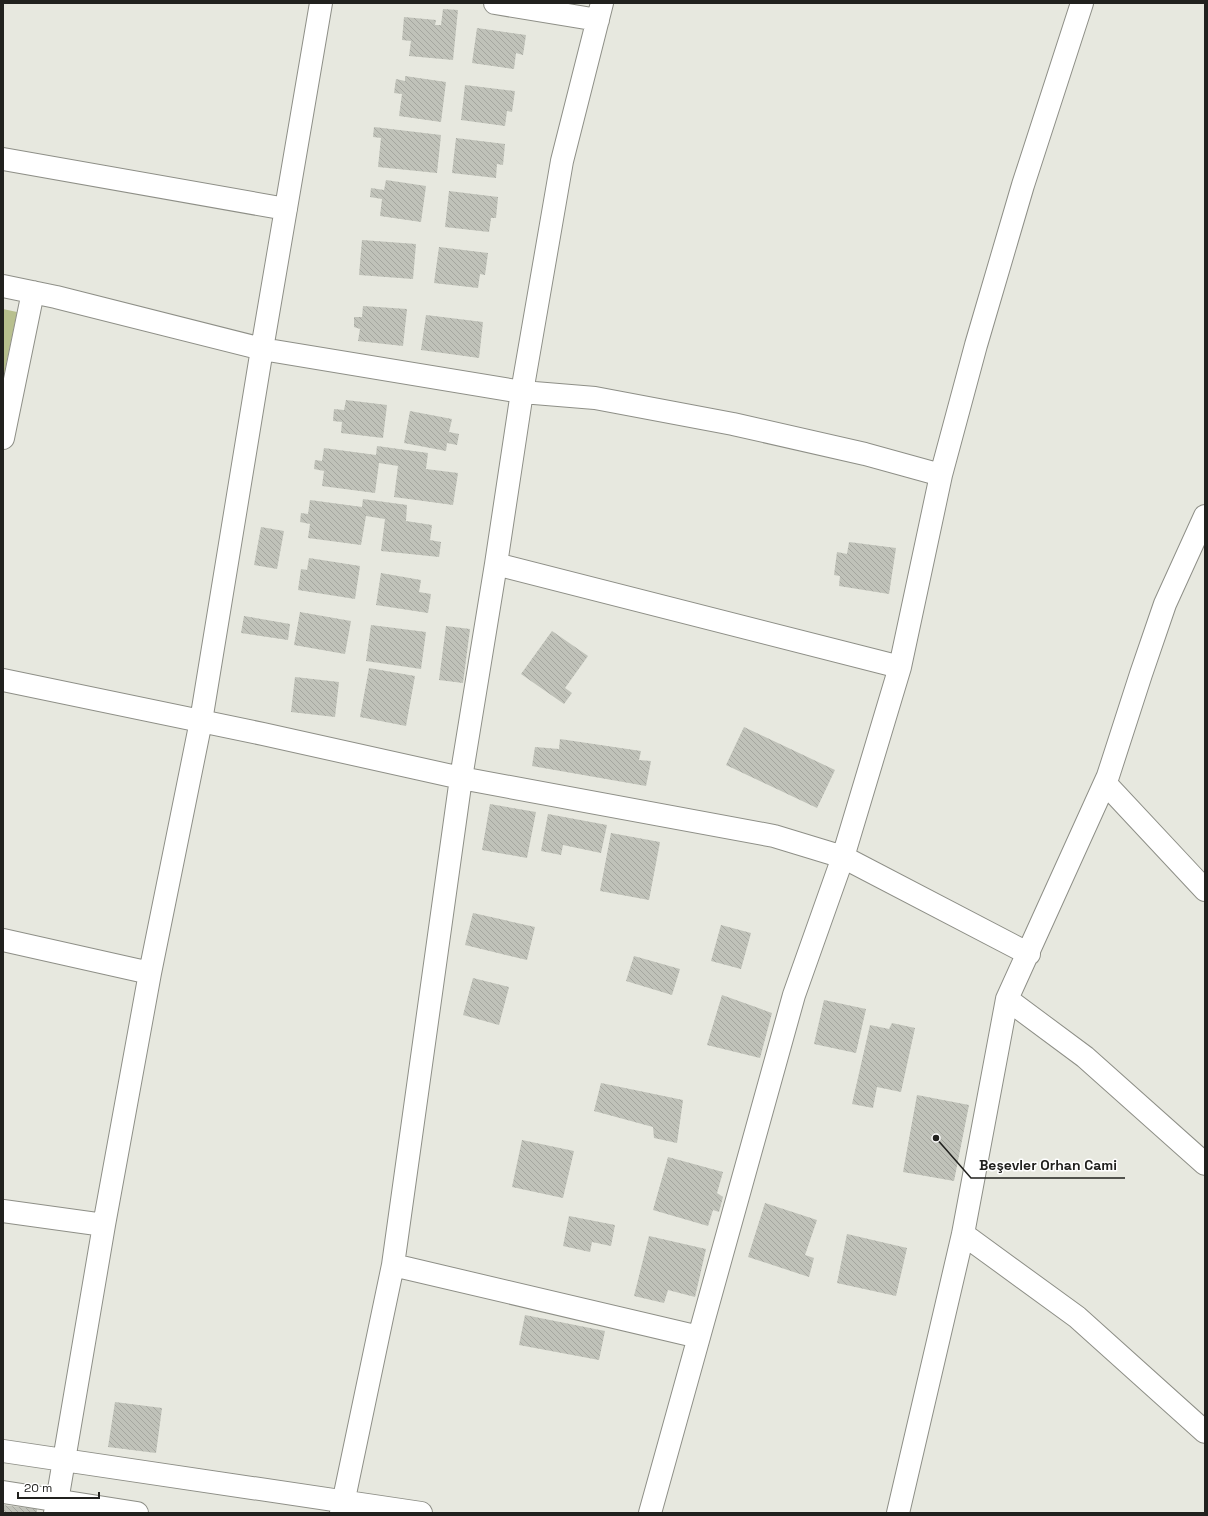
<svg xmlns="http://www.w3.org/2000/svg" width="1208" height="1516" viewBox="0 0 1208 1516" font-family="'Space Grotesk',sans-serif">
<style>
.green{fill:#b8c08e}
.building{fill:url(#building-back-hatch)}
.lines{fill:none;stroke-linecap:round;stroke-linejoin:round}
.minor-casing{stroke:#8e8f87;stroke-width:24}
.minor{stroke:#fff;stroke-width:22}
.leader{fill:none;stroke:#21211e;stroke-width:1.5}
.callout-dot{fill:#21211e;stroke:#fff;stroke-width:1.5}
.callout-label{font-size:14px;text-anchor:middle;font-weight:bold;fill:#21211e;stroke:#fff;stroke-width:3;stroke-linejoin:round;paint-order:stroke}
</style>
<defs>
<pattern id="building-back-hatch" width="6" height="6" patternUnits="userSpaceOnUse"><rect width="6" height="6" fill="#c0c2b9"/><path d="M-1 5l2 2M0 0l6 6M5-1l2 2" fill="none" stroke="#a5a69f"/></pattern>
</defs>
<rect width="100%" height="100%" fill="#e7e8df"/>
<path class="green" d="M3,309L17,312L3,380Z"/>
<path class="building" d="M443,9L458,10L453,60L409,56L411,41L402,40L404,17L436,20L435,25H441Z
M477,28L526,35L523,55L516,53L514,69L472,63Z
M405,76L446,82L441,122L399,116L402,94L394,93L396,79L405,81Z
M465,85L515,91L512,112L507,111L505,126L461,120Z
M374,127L441,135L437,173L378,167L381,138L373,137Z
M456,138L505,144L503,165L497,164L496,178L452,173Z
M386,180L426,186L421,222L380,216L382,199L370,197L371,188L384,190Z
M449,191L498,197L496,218H491L489,232L445,227Z
M362,240L416,244L413,279L359,275Z
M439,247L488,253L485,275L480,274L478,288L434,283Z
M363,306L407,309L403,346L358,341L360,329L354,327V317H362Z
M426,315L483,322L479,358L421,350Z
M346,400L387,405L383,438L341,433L342,422L333,421L334,409L344,410Z
M410,411L452,419L449,432L459,434L457,445L447,443L446,451L404,443Z
M377,446L428,453L426,469L458,473L453,505L394,497L398,466L379,463L375,493L322,486L324,471L314,469L315,460L322,461L324,448L376,455Z
M363,499L407,505L406,521L432,525L430,540L441,542L439,557L381,551L385,519L366,516L361,545L308,538L310,524L300,522L301,513L308,514L310,500L362,507Z
M261,527L284,531L277,569L254,565Z
M849,542L896,548L889,594L839,586L840,576L834,575L837,552L847,554Z
M309,558L360,566L355,599L298,590L301,569L307,570Z
M381,573L421,580L419,592L431,594L428,613L376,605Z
M300,612L351,621L345,654L294,645Z
M244,616L290,624L288,640L241,633Z
M371,625L426,632L421,669L366,661Z
M446,626L470,629L463,683L439,680Z
M552,631L588,656L565,688L572,693L564,704L521,674Z
M369,668L415,676L406,726L360,717Z
M295,677L339,682L335,717L291,712Z
M744,727L835,770L817,808L726,765Z
M560,739L641,751L639,760L651,761L646,786L532,766L535,747L559,749Z
M490,804L536,812L527,858L482,850Z
M548,814L607,825L601,853L563,845L561,855L541,851Z
M611,833L660,842L649,900L600,891Z
M473,913L535,927L527,960L465,945Z
M721,925L751,933L741,969L711,961Z
M634,956L680,969L672,995L626,981Z
M473,978L509,987L499,1025L463,1015Z
M722,995L772,1013L760,1058L707,1045Z
M824,1000L866,1009L856,1053L814,1044Z
M892,1023L915,1028L901,1092L877,1087L873,1108L852,1104L870,1025L889,1029Z
M601,1083L683,1100L677,1143L654,1138L653,1127L594,1111Z
M917,1095L969,1105L954,1181L903,1172Z
M522,1140L574,1151L563,1198L512,1187Z
M668,1157L723,1172L717,1193L723,1197L719,1212L713,1210L708,1226L653,1210Z
M765,1203L817,1220L805,1255L814,1258L809,1277L748,1257Z
M569,1216L615,1225L611,1246L592,1242L590,1252L563,1246Z
M847,1234L907,1248L896,1296L837,1283Z
M649,1236L706,1249L695,1297L668,1290L664,1303L634,1296Z
M525,1315L605,1331L599,1360L519,1345Z
M115,1402L162,1408L156,1453L108,1447Z
M3,1505L37,1509V1513H3Z"/>
<g class="lines">
<defs>
<path id="minor" d="M495,3L598,20
M3,159L286,209
M3,286L56,297L262,349L522,392L595,398L733,424L865,454L941,475
M3,438L33,292
M496,564L900,667
M3,680L263,734L461,778L774,836L843,857L1029,954
M1105,783L1205,890
M3,940L150,973
M1007,999L1085,1057L1205,1164
M3,1211L104,1225
M963,1234L1077,1317L1205,1432
M393,1265L699,1337
M3,1451L421,1513
M3,1492L137,1513
M55,1513L104,1225L150,973L201,721L262,349L321,3
M341,1513L393,1265L461,778L496,564L522,392L562,161L602,3
M650,1513L794,995L843,857L900,667L941,475L976,345L1023,185L1082,3
M898,1513L963,1234L1007,999L1108,776L1141,674L1165,604L1205,516"/>
</defs>
<use href="#minor" class="minor-casing"/>
<use href="#minor" class="minor"/>
</g>
<path class="leader" d="M936 1138L971 1178H1125"/>
<circle class="callout-dot" cx="936" cy="1138" r="4"/>
<g class="callout-label">
<text x="1048" y="1170">Beşevler Orhan Cami</text>
</g>
<rect width="1208" height="1516" fill="none" stroke="#21211e" stroke-width="8"/>
<path d="M18 1492v6h81v-6" fill="none" stroke="#21211e" stroke-width="2"/>
<text x="24" y="1492" font-size="12" fill="#21211e" stroke="#ffffff" stroke-width="3" paint-order="stroke">20 m</text>
</svg>
